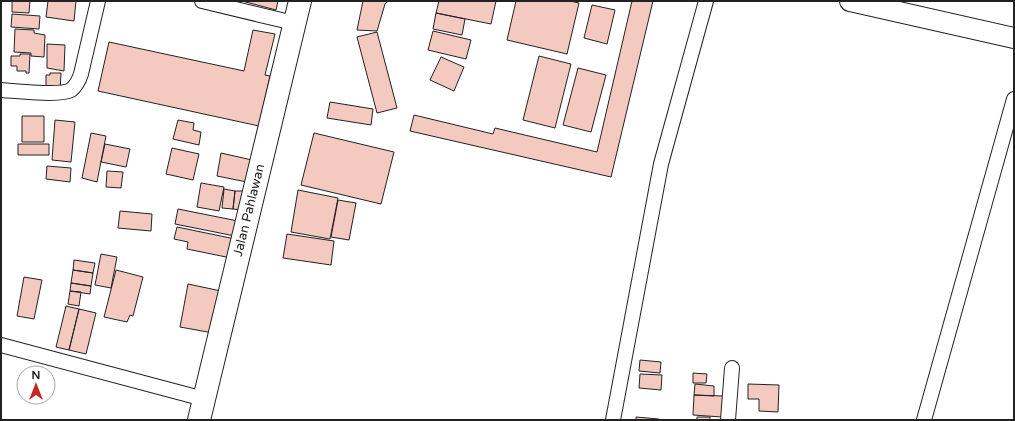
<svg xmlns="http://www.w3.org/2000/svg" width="1015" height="421" viewBox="0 0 1015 421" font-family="'Varela Round',sans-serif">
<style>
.building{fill:#f3c9c0;stroke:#222}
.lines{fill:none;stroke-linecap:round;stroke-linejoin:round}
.street-casing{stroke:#222;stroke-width:16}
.secondary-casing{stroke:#222;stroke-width:22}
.highway-casing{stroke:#222;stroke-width:24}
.street{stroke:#fff;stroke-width:14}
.secondary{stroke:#fff;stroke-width:20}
.highway{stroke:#fff;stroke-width:22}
.labels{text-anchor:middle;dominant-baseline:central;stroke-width:3;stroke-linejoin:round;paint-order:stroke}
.street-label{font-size:13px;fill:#222;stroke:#fff}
</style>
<rect width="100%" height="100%" fill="#fff"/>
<path class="building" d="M12,1H30L29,13L12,12Z
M48,1H76L74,21L46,17Z
M242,1H278L276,10Z
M363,1H388L385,4L377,31L357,30Z
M439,1H496L491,24L436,13Z
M516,1H570L579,3L567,54L507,40Z
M632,1H653L611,177L410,131L414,115L493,134L495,128L597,152Z
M592,5L615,10L607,44L584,38Z
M436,13L465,19L462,35L433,29Z
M12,14L40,16L39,29L11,27Z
M15,29L34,30V33L45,35L44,57L31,56V53L14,52Z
M253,30L275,34L265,75L270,76L259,126L98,91L109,42L244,71Z
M433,31L471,40L466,59L428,50Z
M377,32L397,108L377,113L357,37Z
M47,44L65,45L64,71L47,68Z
M20,54H30L29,73H26V71H17V66H11V56H20Z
M539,56L571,64L555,128L523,120Z
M441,57L464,67L454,91L430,80Z
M578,68L606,75L591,132L563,125Z
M50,73H61L60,91H46V75H50Z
M330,102L373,109L371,125L327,118Z
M22,116H44V142H22Z
M55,120L75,122L71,162L52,160Z
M178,120L194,123L193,130L201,132L199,145L173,139Z
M91,133L106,136L97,182L82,178Z
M314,133L394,152L381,204L301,185Z
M18,144H49V155H18Z
M105,144L130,149L126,167L101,162Z
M172,148L199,154L193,180L166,174Z
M221,153L252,160L247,182L217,176Z
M47,166L71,168L70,182L46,179Z
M107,171L123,172L121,188L106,187Z
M201,183L224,187L219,211L197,207Z
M224,189L235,191L233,209L222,208Z
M298,190L338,198L330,239L291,232Z
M235,191H243L241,210L233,209Z
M338,200L356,203L349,240L331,237Z
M178,209L238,221L235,236L175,224Z
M120,211L152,214L151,231L118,228Z
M177,227L240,240L236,259L187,249L188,242L174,239Z
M287,234L334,241L331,265L283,258Z
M101,254L117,257L111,288L95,285Z
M74,260L95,263L93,273L73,270Z
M73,270L93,273L91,286L71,283Z
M116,270L143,277L133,316L130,315L127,322L104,317Z
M24,277L42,280L34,319L17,316Z
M71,283L91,286L90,294L70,291Z
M188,284L221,291L213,333L180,327Z
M70,291L81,292L79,306L68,304Z
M66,306L79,309L69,350L56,347Z
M79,309L96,313L86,354L69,350Z
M640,360L661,362L660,373L639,371Z
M693,373L707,374L706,383H693Z
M640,374L662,375L661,390L639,388Z
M695,384L714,386V396L694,395Z
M748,384L779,385L778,412L759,411V399H748Z
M694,395L723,396L722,417L693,415Z
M636,417L659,419V420H636Z
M697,417H710V420H697Z"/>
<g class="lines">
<defs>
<path id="street" d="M202,1L294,23
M1,90C15,91 61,96 71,90C76,86 79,80 81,74L98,1
M1,345L204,399
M613,420L661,164L706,1
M728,420L732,368
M924,420L1014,99"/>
<path id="secondary" d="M850,1L1014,38"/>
<path id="highway" d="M199,420L300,1"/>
</defs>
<use href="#street" class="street-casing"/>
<use href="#secondary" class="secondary-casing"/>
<use href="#highway" class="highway-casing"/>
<use href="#street" class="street"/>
<use href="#secondary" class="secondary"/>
<use href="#highway" class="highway"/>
</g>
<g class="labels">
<g class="street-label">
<text transform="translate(249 210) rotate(-76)">Jalan Pahlawan</text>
</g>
</g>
<rect width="1015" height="421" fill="none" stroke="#222222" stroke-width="4"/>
<g transform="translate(36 385)"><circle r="19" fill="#ffffff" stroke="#a7a7a7"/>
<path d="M0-3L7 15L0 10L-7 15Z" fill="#c62828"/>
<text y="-6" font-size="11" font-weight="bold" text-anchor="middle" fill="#222222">N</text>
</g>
</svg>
